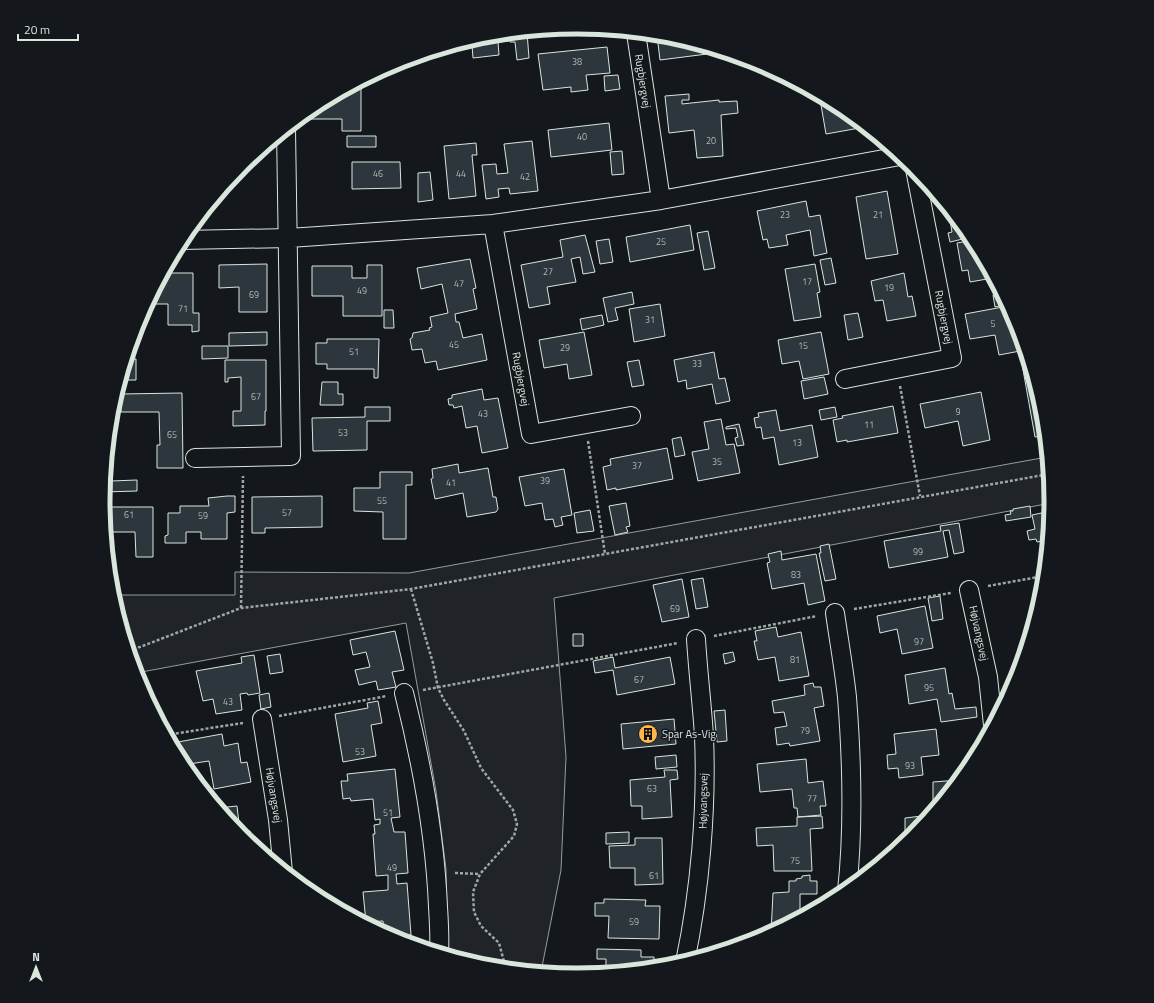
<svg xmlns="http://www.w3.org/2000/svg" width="1154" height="1003" viewBox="0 0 1154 1003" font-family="'Titillium Web',sans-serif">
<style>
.green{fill:#202428;stroke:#939e99}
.building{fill:#2c363c;stroke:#d8e6dc}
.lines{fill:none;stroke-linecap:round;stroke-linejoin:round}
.minor-casing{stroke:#d8e6dc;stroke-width:20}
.path{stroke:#9da8a2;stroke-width:2.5;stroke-dasharray:3 2;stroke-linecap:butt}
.minor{stroke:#14181c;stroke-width:18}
.labels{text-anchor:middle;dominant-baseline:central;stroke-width:3;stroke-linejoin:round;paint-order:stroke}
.number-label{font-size:9px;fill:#adbab4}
.street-label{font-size:11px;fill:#d8e6dc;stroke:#14181c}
.poi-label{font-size:11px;fill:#d8e6dc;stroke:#14181c;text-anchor:start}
.rim{fill:none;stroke:#d8e6dc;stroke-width:5}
</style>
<rect width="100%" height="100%" fill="#14181c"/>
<path class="green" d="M1047,457L1051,503L554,598L566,757L561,870L541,972L484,967L448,956L446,869L436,791L406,623L136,673L112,595H235V572L409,573Z"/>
<path class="building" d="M527,32L529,58L517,60L515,42H510L509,34Z
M508,34L509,41L498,42L499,55L473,58L472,45L453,47V46L485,36Z
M657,35L670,36L715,50V53L660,60Z
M607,47L610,73L586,75L588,90L571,92V87L543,90L538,54Z
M618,75L620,89L605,91L604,76Z
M361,86V131H342V119H311V109L314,107L352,87Z
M689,94V100H682V104L719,100V102L737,101L738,113L721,115L723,156L697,158L694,130L669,133L665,96Z
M833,103L841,107L865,127L826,134L821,105Z
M609,123L612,150L551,157L548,130Z
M347,136H376V147H347Z
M532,141L538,191L510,194L509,188L498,189L499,197L486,199L482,165L496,164L497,174L508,173L504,144Z
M476,143L477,155H472L476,196L449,199L444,146Z
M622,151L624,174L612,175L610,152Z
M352,162H400L401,188L352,189Z
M430,172L433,200L418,202V173Z
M887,191L898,254L866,259L856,197Z
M806,201L809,217L820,215L827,253L814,256L810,230L786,235L788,245L769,248L767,239L763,240L757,211Z
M956,219L966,231L967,238L950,242L948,233L952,232L950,220Z
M690,225L694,250L630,262L626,237Z
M708,231L715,268L704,270L697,233Z
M585,235L595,272L583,274L580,257L571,259L576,282L547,287L550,304L529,308L521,265L563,257L560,240Z
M609,239L613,262L600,264L596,241Z
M973,240L987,267H985L987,279L970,282L968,270L962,271L957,243Z
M831,258L836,283L825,285L820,260Z
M470,259L476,288L473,289L477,309L455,314L456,322H459L463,338L482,334L487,360L438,370L436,361L425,363L422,349L412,350L410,339L412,338L413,333L430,330L429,328L432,327L430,317L448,313L442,284L421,289L417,268Z
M267,264V312H239V287L219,288V265Z
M815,264L820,292L817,293L821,317L794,321L785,269Z
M367,265H382V316H343V296H312V266H352V278H367Z
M164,273H193V313H199V331L192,332V325H168V304H147L148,311H143Z
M904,273L908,297L912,296L916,316L887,321L883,300L875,301L871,281Z
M632,292L634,304L615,308L618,320L608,322L603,298Z
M1001,293L1007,304L995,307L993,295Z
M660,304L665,336L634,342L629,309Z
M1008,306L1016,321L1020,351L999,355L995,335L970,339L965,314Z
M384,310H393L394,328H384Z
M858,313L863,337L848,340L844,315Z
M602,315L604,325L582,330L580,319Z
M267,332V345L229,346V333Z
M584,332L592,375L569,379L567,364L544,368L539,340Z
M821,332L829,374L803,379L799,361L782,364L778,340Z
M327,339H379L378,378H374V369H327V364H316V343H327Z
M202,346H228V358L202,359Z
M1021,349H1024L1042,409L1045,436L1035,437L1022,364H1024Z
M714,352L719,379L725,378L730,401L716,404L712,384L687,389L686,380L678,382L674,360Z
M127,359H136V380H120Z
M225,360H266V411H265V425L233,426V411H241V377L228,378V382H225Z
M639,360L644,385L632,387L627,362Z
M824,377L828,394L804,399L801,381Z
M322,382H338V394H343V405H320Z
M482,389L484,400L498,398L508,448L482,453L477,426L466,428L462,406L454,408L453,405H449L448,399L452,398V395Z
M981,392L990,440L963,446L958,421L925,428L920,404Z
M182,393L183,468H157V445H160L159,412H121V394Z
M893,406L898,433L847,442V440L837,442L833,420L843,418L842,416Z
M365,407H390V421H367V450L313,451L312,418L365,417Z
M835,407L837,417L821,420L819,410Z
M776,410L780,431L812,425L818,457L779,465L774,437L763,439L761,427L756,428L754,418L759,417L758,413Z
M721,419L726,445L734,444L740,473L698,481L692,452L709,449L704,422Z
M739,424L744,445L737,446L735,438L738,437L736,428L726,429V427Z
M681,437L685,455L675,457L672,439Z
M667,448L673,479L616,490V488L607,490L603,467L611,465L610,459Z
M458,464L459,473L488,468L493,497H496L498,509L496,512L467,517L463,493L435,499L431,479L433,478L432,469Z
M106,469H111V481L137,480V491L103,492Z
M564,469L572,515L561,517L563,525L555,527L553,519L545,520L542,503L525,506L519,477Z
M380,472H412V485H406V539H383V512L354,511V488H380Z
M227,496H235V512L227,513V539H201V532H186V543H165V536L168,535V513H180V506H209L208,498Z
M322,496V527L265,528V533H252V497Z
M626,503L630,526L626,527L628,532L615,535L609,506Z
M1030,506L1031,517L1006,521L1005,515L1011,514L1010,511H1013V509Z
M104,507H153V557H136L135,532H106Z
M590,510L594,531L577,533L574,513Z
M1051,511L1048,540L1037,542L1036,539L1029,540L1027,531L1035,529L1032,515Z
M959,523L964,552L954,554L949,530L943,531L948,557L889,568L884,541L941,531L940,526Z
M829,544L836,579L825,581L819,553H821L820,546Z
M781,551L782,560L816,554L825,601L808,605L804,583L772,589L767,563L770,562L768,554Z
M703,578L708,607L696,609L691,580Z
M682,579L689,617L662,622L653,585Z
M940,596L943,619L932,621L928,598Z
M925,606L933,648L902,654L897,629L880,633L877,616Z
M776,627L778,637L801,632L809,676L779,681L775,657L758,660L754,641H757L755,631Z
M395,631L404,670L392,672L396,687L378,690L376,681L359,685L355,670L370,667L366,652L353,655L350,640Z
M573,634H583V646H573Z
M733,652L735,661L725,664L723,654Z
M280,654L283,672L270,674L267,656Z
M254,655L260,693L248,695L247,693L240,694L242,710L216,714L213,699L203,701L196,671L242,663L241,657Z
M613,657L615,668L670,657L675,684L617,695L613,670L595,673L593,661Z
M945,668L949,694L952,693L955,709L976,707L977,717L941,722L937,699L909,704L905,675Z
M813,683L814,687H821L824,706L814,708L820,741L790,746L789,743L777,745L775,728L787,726L784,712L774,713L772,701L805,695L804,685Z
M1008,686H1014L1009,695Z
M269,693L271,707L261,709L259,695Z
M378,701L382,723L371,725L376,756L343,762L335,714L368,708L367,703Z
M725,710L727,741L717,742L714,711Z
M674,719L676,744L623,749L621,724Z
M936,729L939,755L921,757L923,775L899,778L898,768L888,769L887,755L896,754L894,734Z
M222,734L224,746L238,743L241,763L247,762L251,782L214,789L209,761L182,765L178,742Z
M676,755L677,767L656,769L655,757Z
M806,759L808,783L823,781L826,806H820L821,815L798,817L797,808H794L792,789L760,792L757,764Z
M395,769L400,817L391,818L394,832H405L408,873L396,874L397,884L407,883L411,935L390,937L384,934L383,921L366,922L363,892L388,890V875L376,876L373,834H375L374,825L380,824V819L375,820L373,799L351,801L350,798L343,799L341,781H348L347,774Z
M664,770H677L678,779L670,780L672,817L642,819V806H631L630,780L665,777Z
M959,780L933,812V782Z
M237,806L240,832L250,831L252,845L241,837L218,808Z
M930,815L916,833L905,834V818Z
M822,816L823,828L810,829L812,871H774L773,845L757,846L756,828L797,826V817Z
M629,832V843L606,844V833Z
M635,838H662L663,884L635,885V868H610L609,846L635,845Z
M273,850L274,861H271L258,851Z
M810,875V881H817V894H800V912H803V916L771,933L773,893L789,892V881H796V879L802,878V876Z
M604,899L646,900L645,906H660L659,939L608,938L609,916H595V903H604Z
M409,944H424V949Z
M597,949L641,950V957H654V968L606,973V959H597Z"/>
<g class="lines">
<defs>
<path id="minor" d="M636,33L661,200
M493,224L531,434L631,416
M181,240L289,238L493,224L661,200L900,156
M845,379L952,358L915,169
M195,458L291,456L286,129
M969,590L988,677L993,725
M835,613C839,641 844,669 847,697C852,761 854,827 847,891
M404,693C422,764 435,834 438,907C439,923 440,938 439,953
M262,719L278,820L283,872
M685,962C700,891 707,809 704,736C702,704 698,672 696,639"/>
</defs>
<use href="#minor" class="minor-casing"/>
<path class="path" d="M900,386L920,496
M588,441L605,554
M988,586L1044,576
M411,589L433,663L438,688L444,700L464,731L481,768L513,810L517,824L514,836L480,874L473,892L474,912L481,926L499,943L506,969
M241,608L243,476
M854,609L951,593
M714,636L817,616
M128,649L140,647L241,608L411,589L1049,474
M423,690L678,643
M279,716L387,696
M166,735L243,723
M455,873L480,874"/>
<use href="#minor" class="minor"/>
</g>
<defs>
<symbol id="building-disc" viewBox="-11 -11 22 22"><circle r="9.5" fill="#ffb74d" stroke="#14181c"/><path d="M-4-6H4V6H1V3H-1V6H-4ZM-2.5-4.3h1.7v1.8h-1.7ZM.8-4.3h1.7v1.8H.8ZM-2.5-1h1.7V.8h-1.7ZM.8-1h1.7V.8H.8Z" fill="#111"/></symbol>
</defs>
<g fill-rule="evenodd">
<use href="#building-disc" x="637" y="723" width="22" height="22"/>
</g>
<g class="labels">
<g class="number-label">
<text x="577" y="61">38</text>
<text x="582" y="136">40</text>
<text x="711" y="140">20</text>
<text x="378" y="173">46</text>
<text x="461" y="173">44</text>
<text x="525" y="176">42</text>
<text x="785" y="214">23</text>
<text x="878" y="214">21</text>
<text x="661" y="241">25</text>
<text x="548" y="271">27</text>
<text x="807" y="281">17</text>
<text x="459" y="283">47</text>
<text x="889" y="287">19</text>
<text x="362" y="290">49</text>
<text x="254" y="294">69</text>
<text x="183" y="308">71</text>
<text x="650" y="319">31</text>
<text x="993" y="323">5</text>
<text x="454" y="344">45</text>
<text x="803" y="345">15</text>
<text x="565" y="347">29</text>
<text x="354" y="351">51</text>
<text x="697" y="363">33</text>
<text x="256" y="396">67</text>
<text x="958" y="411">9</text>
<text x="483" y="413">43</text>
<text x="869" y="424">11</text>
<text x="343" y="432">53</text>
<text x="172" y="434">65</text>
<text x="797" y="442">13</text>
<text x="717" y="461">35</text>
<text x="637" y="465">37</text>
<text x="545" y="480">39</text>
<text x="451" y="482">41</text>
<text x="382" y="500">55</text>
<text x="287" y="512">57</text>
<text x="129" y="514">61</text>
<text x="203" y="515">59</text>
<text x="918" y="551">99</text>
<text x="796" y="574">83</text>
<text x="675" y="608">69</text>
<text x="919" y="641">97</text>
<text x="795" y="659">81</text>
<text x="639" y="679">67</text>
<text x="929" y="687">95</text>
<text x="228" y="701">43</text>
<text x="805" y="730">79</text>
<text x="360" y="751">53</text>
<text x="910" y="765">93</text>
<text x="652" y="788">63</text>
<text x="812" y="798">77</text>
<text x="388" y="812">51</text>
<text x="795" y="860">75</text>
<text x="392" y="867">49</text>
<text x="654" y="875">61</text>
<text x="634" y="921">59</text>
</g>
<g class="street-label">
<text transform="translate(643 81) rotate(81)">Rugbjergvej</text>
<text transform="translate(944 317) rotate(79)">Rugbjergvej</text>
<text transform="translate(521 379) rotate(80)">Rugbjergvej</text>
<text transform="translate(979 633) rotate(78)">Højvangsvej</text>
<text transform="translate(274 795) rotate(81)">Højvangsvej</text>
<text transform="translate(703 801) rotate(-89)">Højvangsvej</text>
</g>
<g class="poi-label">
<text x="662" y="734">Spar As-Vig</text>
</g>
</g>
<path d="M0 0H1154V1003H0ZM110 501a467 467 0 1 1 934 0a467 467 0 1 1-934 0Z" fill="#14181c" fill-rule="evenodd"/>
<path class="rim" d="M110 501a467 467 0 1 1 934 0a467 467 0 1 1-934 0Z"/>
<g transform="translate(36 967)" stroke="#14181c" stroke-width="3" paint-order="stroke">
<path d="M0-3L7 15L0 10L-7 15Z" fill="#d8e6dc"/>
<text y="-6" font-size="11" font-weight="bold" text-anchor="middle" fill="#d8e6dc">N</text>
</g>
<path d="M18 34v6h60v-6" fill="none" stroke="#d8e6dc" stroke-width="2"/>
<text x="24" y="34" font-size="12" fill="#d8e6dc" stroke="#14181c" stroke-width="3" paint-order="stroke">20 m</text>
</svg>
